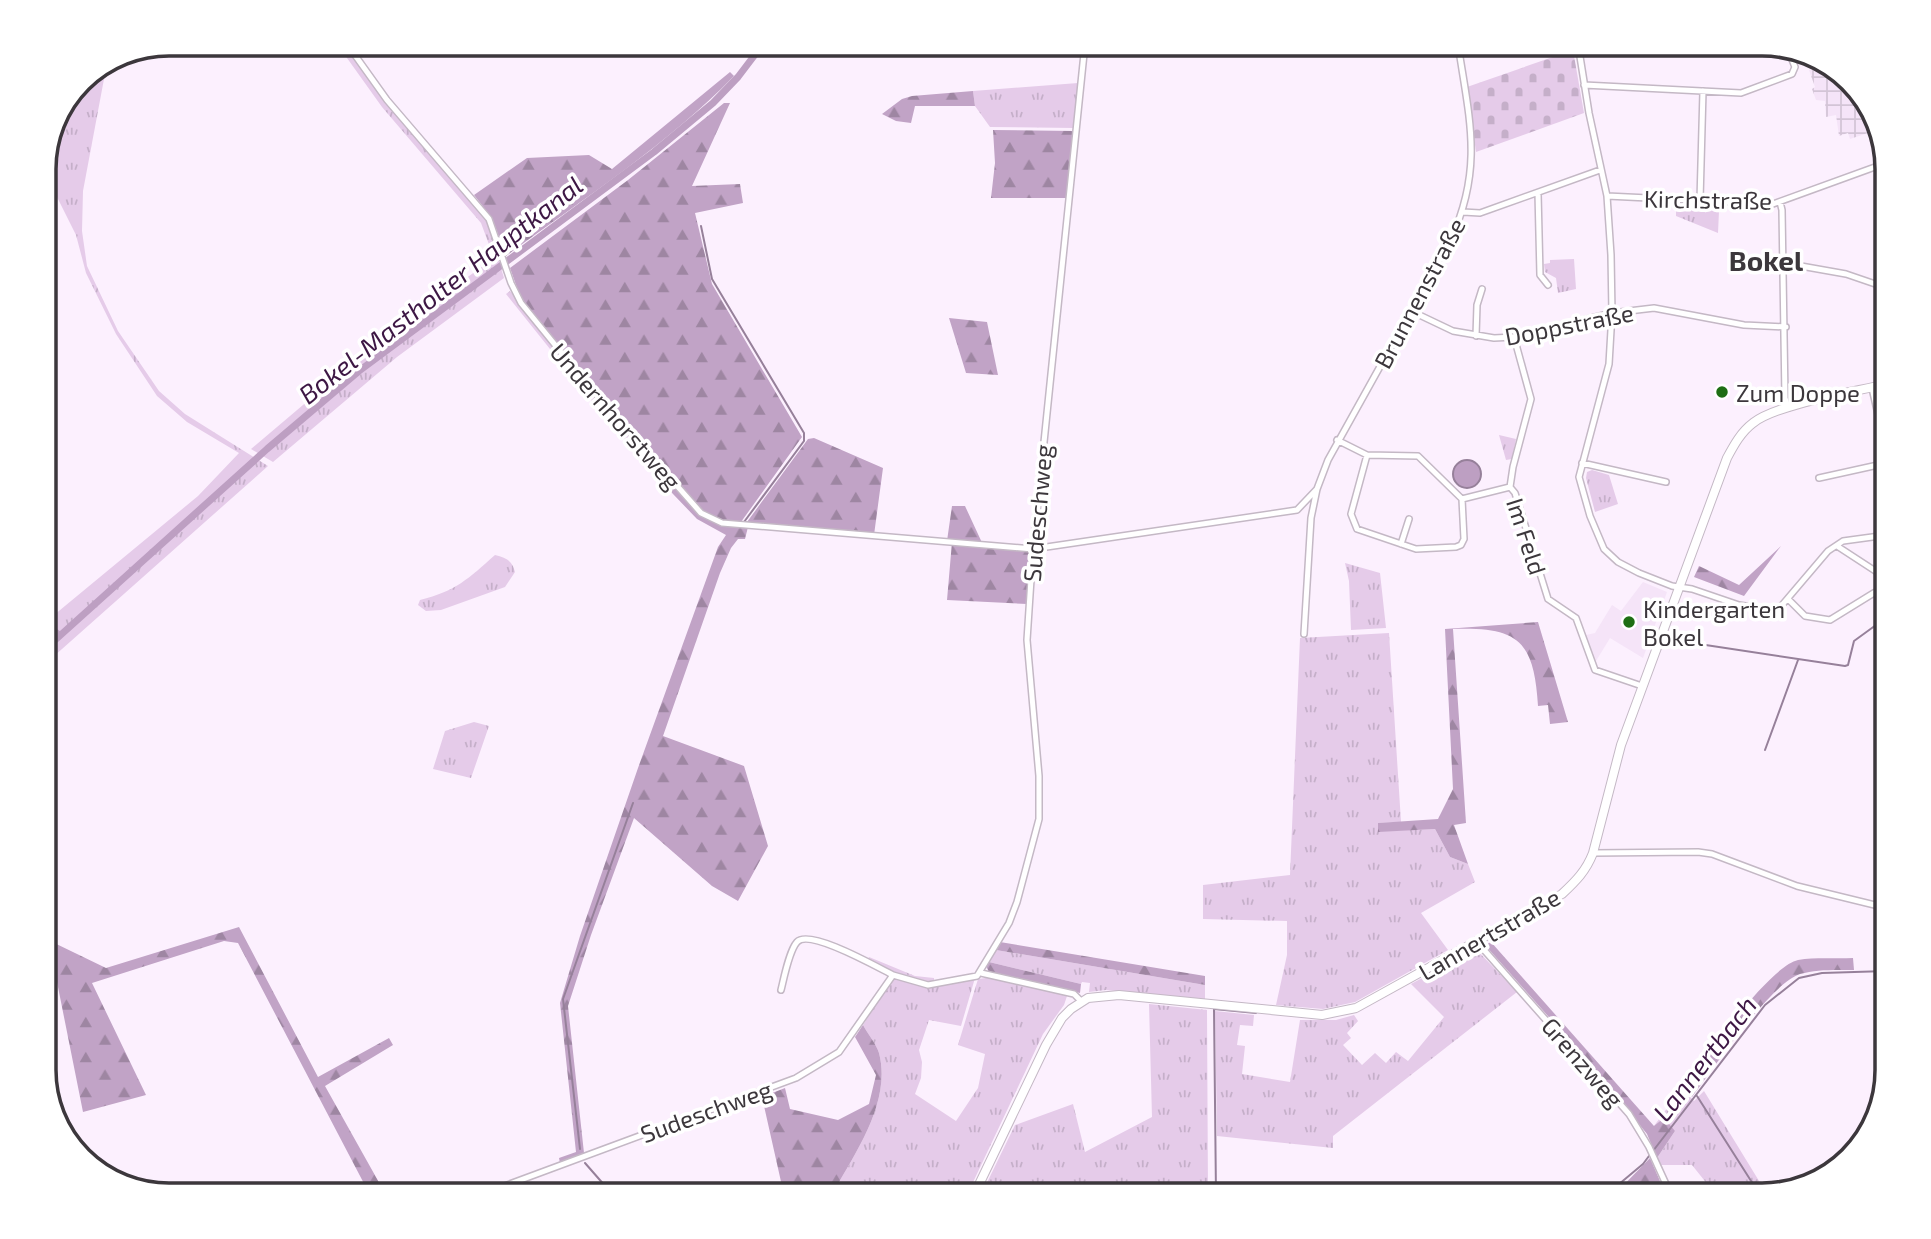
<svg xmlns="http://www.w3.org/2000/svg" width="1931" height="1239" viewBox="0 0 1931 1239" font-family="'Exo 2',sans-serif">
<style>
.built{fill:#f5e4f8}
.industrial{fill:url(#industrial-grid)}
.grass{fill:url(#grass-tufts)}
.forest{fill:url(#forest-firs)}
.cemetery{fill:url(#cemetery-stones)}
.water{fill:#bd9fc2;stroke:#96809a;stroke-width:2}
.lines{fill:none;stroke-linecap:round;stroke-linejoin:round}
.stream{stroke:#96809a;stroke-width:2}
.canal{stroke:#bd9fc2;stroke-width:7}
.street-casing{stroke:#c4b8c5;stroke-width:8}
.secondary-casing{stroke:#c4b8c5;stroke-width:10}
.street{stroke:#fff;stroke-width:5}
.secondary{stroke:#fff;stroke-width:8}
.poi-dot{fill:#1e6e14;stroke:#fff;stroke-width:2.5}
.labels{text-anchor:middle;dominant-baseline:central;stroke-width:7;stroke-linejoin:round;paint-order:stroke}
.street-label{font-size:24px;fill:#3c373c;stroke:#fff}
.poi-label{font-size:24px;fill:#3c373c;stroke:#fff;text-anchor:start}
.water-label{font-size:26px;font-style:italic;fill:#3d1744;stroke:#fff}
.quarter-label{font-size:28px;font-weight:bold;fill:#3c373c;stroke:#fff}
.rim{fill:none;stroke:#3c373c;stroke-width:3.5}
</style>
<defs>
<pattern id="industrial-grid" width="8" height="8" patternUnits="userSpaceOnUse" patternTransform="scale(1.75)"><rect width="8" height="8" fill="#f5e4f8"/><path d="M0 4h8M4 0v8" fill="none" stroke="#d3c4d6"/></pattern>
<pattern id="grass-tufts" width="24" height="20" patternUnits="userSpaceOnUse" patternTransform="scale(1.75)"><rect width="24" height="20" fill="#e5cbe9"/><path d="M3 7l-1-3M5 7V3M7 7l1-3M15 17l-1-3M17 17v-4M19 17l1-3" fill="none" stroke="#c5afc9"/></pattern>
<pattern id="forest-firs" width="22" height="20" patternUnits="userSpaceOnUse" patternTransform="scale(1.75)"><rect width="22" height="20" fill="#c1a3c6"/><path d="M5 1l3.5 6h-7zM16 11l3.5 6h-7z" fill="#9e86a2"/></pattern>
<pattern id="cemetery-stones" width="16" height="16" patternUnits="userSpaceOnUse" patternTransform="scale(1.75)"><rect width="16" height="16" fill="#e5cbe9"/><path d="M2 7V4a2 2 0 0 1 4 0v3zM10 15v-3a2 2 0 0 1 4 0v3z" fill="#c5afc9"/></pattern>
</defs>
<rect width="100%" height="100%" fill="#fcf0fe"/>
<path class="built" d="M1643,582L1667,592L1643,658L1610,638L1596,661L1592,659L1586,635L1595,633L1612,605L1621,611Z"/>
<path class="industrial" d="M1828,63L1831,65L1871,107L1877,130L1850,139L1848,133L1839,136L1836,115L1826,117L1825,101L1816,100L1812,89L1815,87L1809,70Z"/>
<path class="grass" d="M337,44H343L385,101L487,221L504,278L397,357L273,462L251,449L375,344L494,258L481,223L382,107Z
M107,63L83,191L82,231L87,266L118,331L159,391L185,414L268,466L44,665V652L63,635L48,620L198,496L239,453L187,422L157,396L116,334L86,273L76,235L57,197L44,178V161L81,80Z
M1078,83L1074,128L990,127L975,106L973,91Z
M1676,209L1719,211L1718,233L1676,216Z
M1574,259L1576,289L1558,293L1556,278L1545,272L1544,264L1550,263V260Z
M510,291L651,459L646,464L602,414L506,294Z
M1499,435L1516,439L1512,459L1506,460Z
M1592,470L1609,475L1618,504L1595,512L1586,478L1587,472Z
M495,555C506,558 512,560 515,572L505,587L441,610L426,611L418,605L420,600C456,591 468,579 495,555Z
M1345,563L1380,573L1386,628L1351,630L1349,581Z
M1389,633L1401,822L1378,823V831L1435,829L1450,857L1468,864L1475,882L1421,913L1448,950L1355,1002L1323,1009L1276,1005L1287,955V921L1203,919V885L1290,875L1300,638Z
M474,722L489,726L471,778L433,769L445,731Z
M1476,949L1517,992L1333,1136V1148L1217,1136L1215,1011L1254,1015L1253,1026L1240,1025L1237,1045L1245,1046L1242,1074L1290,1082L1300,1020H1336L1354,1015L1358,1021L1347,1033L1351,1038L1343,1045L1362,1065L1375,1053L1386,1063L1396,1052L1408,1061L1444,1017L1411,984Z
M996,950L1205,985V999L1106,990L1089,992L1090,983L1082,982L1081,984L989,962Z
M869,957L915,976L934,978V983C912,984 887,970 867,961Z
M993,977L1067,996L1064,1005L1043,1034L967,1195H832C854,1154 892,1103 879,1053C876,1044 868,1034 863,1025L892,979H898L929,987L975,978L961,1026L929,1020L919,1050L922,1062L921,1078L915,1094L956,1121L978,1088L985,1054L958,1045L978,979Z
M1149,1004L1207,1010L1208,1195H981L1015,1125L1073,1104L1085,1152L1152,1117Z
M1682,1088L1694,1101L1704,1091L1767,1194L1704,1195L1712,1190L1692,1165H1660L1657,1158L1675,1131L1654,1126Z"/>
<path class="forest" d="M730,72L734,76C667,145 583,199 506,256L492,218L474,195L527,158L589,155L612,169Z
M973,91L975,106H915L911,123L896,121L882,114L902,99L912,96Z
M724,103H730L692,186L740,184L743,203L695,213L712,284L802,437L741,522L722,521L702,512L607,405L522,302L510,268L628,180Z
M993,130L1073,131L1067,198H991L995,163Z
M949,318L987,322L998,375L966,373Z
M814,438L883,468L874,535L747,522L808,439Z
M655,466L700,515L722,524L748,527L745,539H738L731,548L720,573L663,736L744,766L768,846L738,901L712,886L634,818L591,935L568,1006L584,1153L560,1163L559,1158L576,1152L560,1003L580,936L638,768L718,547L726,535L697,519L650,470Z
M952,506H965L984,547L1032,550L1027,604L947,600L952,542L947,541Z
M1781,546L1744,596L1694,577L1699,566L1739,585Z
M44,619L61,632L44,647Z
M1538,622L1568,722L1550,724L1548,705L1538,706C1534,640 1518,627 1453,629L1466,823L1454,825L1468,864L1450,857L1435,829L1378,832V823L1438,819L1453,789L1445,629Z
M239,927L318,1077L389,1038L393,1045L325,1086L386,1195H370L238,943L224,941L92,983L146,1095L83,1112L52,957L44,953V938L106,968Z
M1000,942L1205,976V985L996,950Z
M1491,942L1654,1126L1664,1118L1675,1131L1657,1158L1647,1134L1587,1060L1485,945Z
M1853,958L1854,970C1835,970 1817,969 1800,974C1770,984 1713,1069 1692,1097L1682,1088C1703,1061 1768,967 1798,960C1815,957 1836,959 1853,958Z
M989,962L1081,984L1080,993L989,972L986,966Z
M863,1025C868,1034 876,1044 879,1053C892,1103 854,1154 832,1195H784L762,1097L785,1088L790,1109L838,1120L869,1104L876,1075L855,1037Z
M1650,1158L1666,1195H1614Z"/>
<path class="cemetery" d="M1573,50L1584,113L1476,152L1467,87Z"/>
<path class="water" d="M1453 474a14 14 0 1 1 28 0a14 14 0 1 1-28 0Z"/>
<g class="lines">
<path class="stream" d="M701,226L712,279L804,433V441L744,522
M1673,636L1699,644L1845,666L1848,665L1854,641L1887,617
M1765,750L1798,660
M1697,1096L1760,1195
M580,1149L563,999L633,803
M1653,1151L1765,1005L1799,978L1822,973L1887,971
M585,1163L613,1195
M1216,1195L1214,1009L1256,1013
M1606,1195L1643,1164L1649,1156"/>
<path class="canal" d="M44,650L267,449L359,371L654,152L713,103L738,77L763,44"/>
<defs>
<path id="street" d="M347,44L387,100L489,219L511,283L521,303L582,378L701,513L722,523L1033,549L1297,510L1317,489
M1578,44L1589,113L1607,196L1611,255L1612,313L1609,364L1579,477L1590,516L1604,549L1618,562L1639,573L1672,586L1692,589L1739,605L1777,611L1828,551L1843,541L1887,535
M1459,53L1488,44
M1584,85L1741,93L1792,74L1795,67L1789,52
M1538,193L1540,275L1548,285
M1607,196L1773,204L1886,163
M1700,200L1703,91
M1780,202L1782,210L1785,398L1788,408
M1463,212L1480,213L1600,170
M1784,263L1846,274L1887,288
M1411,311L1453,331L1494,338L1514,337L1612,313L1654,308L1744,325L1786,327
M1476,336L1477,305L1482,289
M1514,337L1531,399L1513,467L1510,487L1515,493L1548,599L1576,618L1595,670L1642,686
M1872,388L1887,454
M1337,440L1367,455L1351,514L1357,529L1416,549L1456,547L1461,545L1464,539L1462,499
M1367,455L1418,456L1462,499L1510,487
M1582,463L1666,482
M1819,478L1887,463
M1401,544L1409,519
M1788,599L1805,616L1830,620L1877,591L1883,576L1837,546
M1304,634L1311,518L1317,489L1328,460L1451,239C1484,167 1469,118 1458,44
M1593,853L1698,852L1712,854L1797,886L1887,908
M1477,942L1629,1114L1649,1147L1671,1195
M981,973L1074,994L1081,1001
M781,990C784,978 789,951 797,942C809,928 877,967 893,975
M480,1195L796,1078L839,1052L893,975L928,985L977,976L1009,923L1017,902L1039,819V776L1027,640L1033,549L1085,44"/>
<path id="secondary" d="M974,1195L1046,1045L1062,1018L1071,1009L1088,998L1119,995L1322,1015L1356,1008L1562,894C1576,881 1586,871 1593,853L1621,745L1727,458C1734,445 1741,432 1753,423C1777,404 1854,392 1887,384"/>
</defs>
<use href="#street" class="street-casing"/>
<use href="#secondary" class="secondary-casing"/>
<use href="#street" class="street"/>
<use href="#secondary" class="secondary"/>
</g>
<g class="poi-dot">
<circle cx="1722" cy="392" r="7"/>
<circle cx="1629" cy="622" r="7"/>
</g>
<g class="labels">
<g class="street-label">
<text transform="translate(1708 199) rotate(1)">Kirchstraße</text>
<text transform="translate(1419 293) rotate(-62)">Brunnenstraße</text>
<text transform="translate(1569 324) rotate(-11)">Doppstraße</text>
<text transform="translate(616 416) rotate(49)">Undernhorstweg</text>
<text transform="translate(1037 513) rotate(-85)">Sudeschweg</text>
<text transform="translate(1527 536) rotate(72)">Im Feld</text>
<text transform="translate(1489 934) rotate(-30)">Lannertstraße</text>
<text transform="translate(1583 1062) rotate(49)">Grenzweg</text>
<text transform="translate(706 1111) rotate(-20)">Sudeschweg</text>
</g>
<g class="poi-label">
<text x="1736" y="392">Zum Doppe</text>
<text x="1643" y="608">Kindergarten<tspan x="1643" dy="28">Bokel</tspan></text>
</g>
<g class="water-label">
<text transform="translate(440 289) rotate(-38)">Bokel-Mastholter Hauptkanal</text>
<text transform="translate(1704 1058) rotate(-52)">Lannertbach</text>
</g>
<g class="quarter-label">
<text x="1766" y="260">Bokel</text>
</g>
</g>
<path d="M0 0H1931V1239H0ZM169 56H1762A113 113 0 0 1 1875 169V1070A113 113 0 0 1 1762 1183H169A113 113 0 0 1 56 1070V169A113 113 0 0 1 169 56Z" fill="#fff" fill-rule="evenodd"/>
<path class="rim" d="M169 56H1762A113 113 0 0 1 1875 169V1070A113 113 0 0 1 1762 1183H169A113 113 0 0 1 56 1070V169A113 113 0 0 1 169 56Z"/>
</svg>
